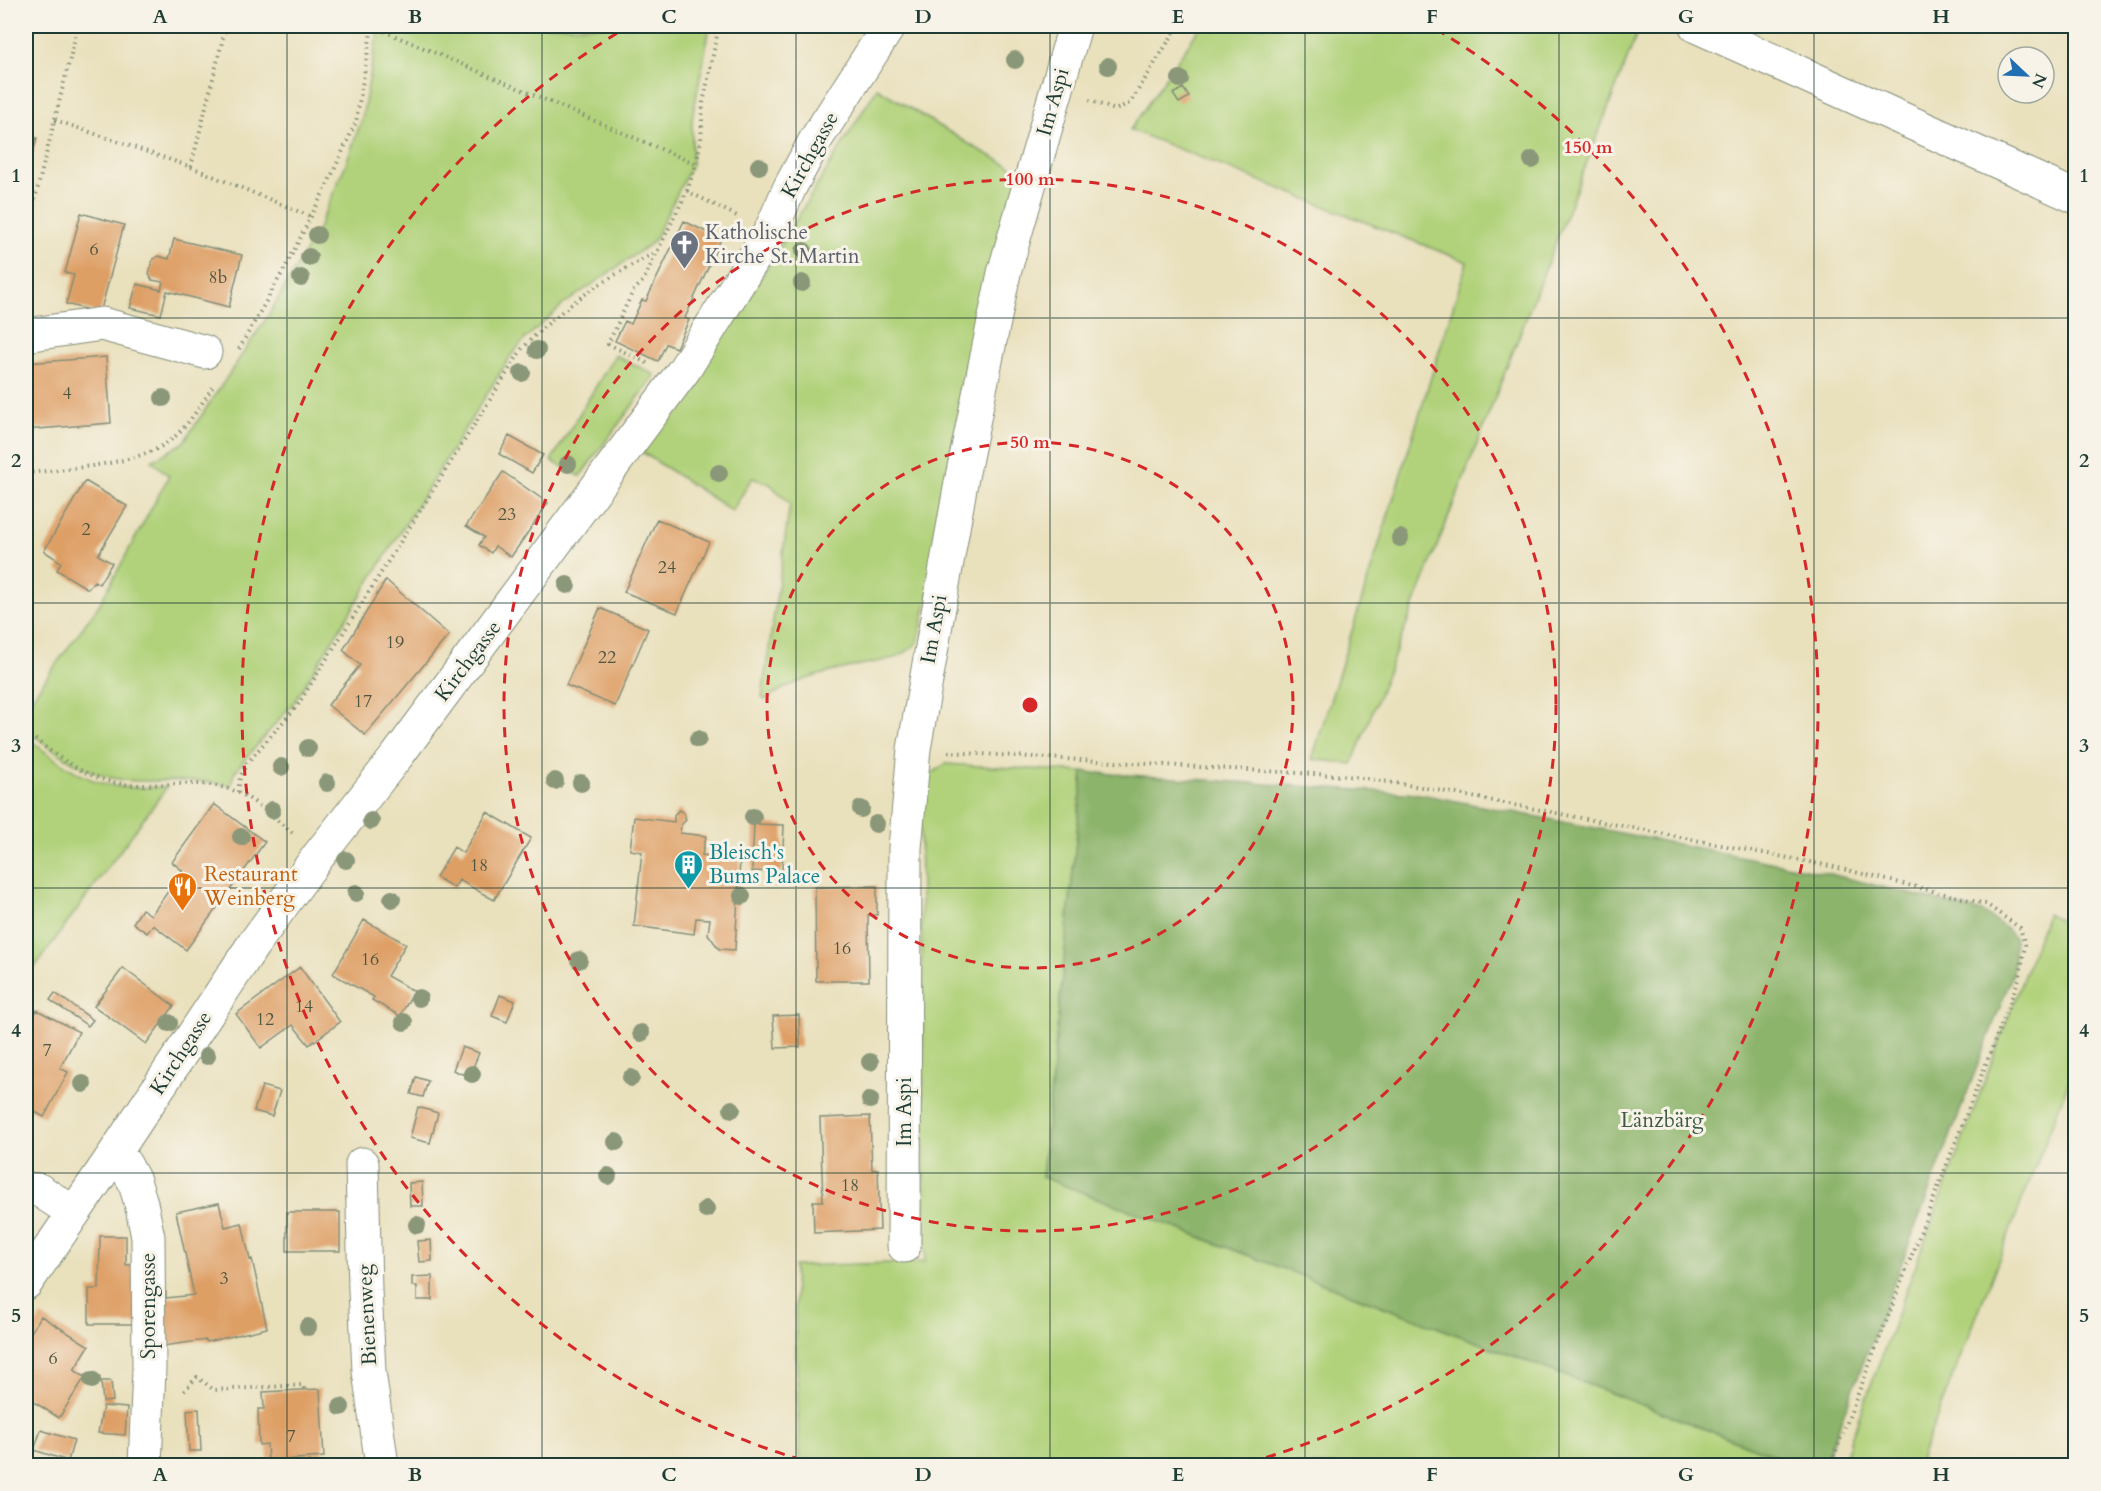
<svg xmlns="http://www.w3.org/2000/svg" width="2101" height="1491" viewBox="0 0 2101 1491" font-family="Cardo,serif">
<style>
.green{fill:#b1d27a;stroke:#688857;stroke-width:1.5}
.forest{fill:#8cb46a;stroke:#56784f;stroke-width:1.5}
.building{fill:#de9f65}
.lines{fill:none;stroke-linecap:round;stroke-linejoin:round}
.minor-casing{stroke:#848e78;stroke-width:35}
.path{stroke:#848e78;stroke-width:4;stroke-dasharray:1.5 4.5;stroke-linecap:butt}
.minor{stroke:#fff;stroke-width:33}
.tree{fill:#8a9779}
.grid{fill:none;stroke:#1f3d34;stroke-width:1.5;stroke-opacity:0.55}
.ring{fill:none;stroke:#d62828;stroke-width:3;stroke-dasharray:10 8}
.labels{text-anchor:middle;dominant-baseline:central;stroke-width:6;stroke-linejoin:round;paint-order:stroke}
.number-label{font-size:18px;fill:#4f5640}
.street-label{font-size:21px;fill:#1f3d34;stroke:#f7f3e8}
.worship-label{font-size:21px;fill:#5b616d;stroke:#f7f3e8;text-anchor:start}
.culture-label{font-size:21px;fill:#0d838f;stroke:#f7f3e8;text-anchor:start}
.food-label{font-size:21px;fill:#c56008;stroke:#f7f3e8;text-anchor:start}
.park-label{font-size:21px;fill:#3c5b42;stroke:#f7f3e8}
.centre{fill:#d62828;stroke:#f7f3e8;stroke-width:3}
.ring-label{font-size:18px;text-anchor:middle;font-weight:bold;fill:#d62828;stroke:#f7f3e8;stroke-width:6;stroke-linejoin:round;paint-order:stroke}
.neatline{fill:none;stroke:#1f3d34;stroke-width:2}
.grid-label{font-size:20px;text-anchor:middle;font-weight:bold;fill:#1f3d34}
</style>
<rect width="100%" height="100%" fill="#f7f3e8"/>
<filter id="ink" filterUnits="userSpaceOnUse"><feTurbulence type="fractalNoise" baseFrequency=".0167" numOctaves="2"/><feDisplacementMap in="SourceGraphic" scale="12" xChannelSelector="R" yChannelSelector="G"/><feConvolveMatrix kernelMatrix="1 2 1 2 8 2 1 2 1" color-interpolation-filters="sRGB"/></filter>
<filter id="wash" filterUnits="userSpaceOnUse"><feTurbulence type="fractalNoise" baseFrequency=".008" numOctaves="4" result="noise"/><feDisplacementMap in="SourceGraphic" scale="24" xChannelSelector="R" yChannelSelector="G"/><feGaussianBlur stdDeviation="1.35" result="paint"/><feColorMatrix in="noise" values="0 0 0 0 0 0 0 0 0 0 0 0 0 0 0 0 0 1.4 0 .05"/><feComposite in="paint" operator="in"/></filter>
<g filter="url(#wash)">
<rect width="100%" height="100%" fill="#e9e0bc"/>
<path class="green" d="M379,26H710L692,119V164L653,242L564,304L526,338L510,357L294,702L241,764L234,773L231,786C196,777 159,783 124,780C88,776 57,753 29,732L26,728V706L99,605L169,476L152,461L183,443L268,316L318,229L345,166L362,119Z
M1201,26H1640L1352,764L1312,759L1467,262L1130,130Z
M877,88L974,147L1023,173L918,642C899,661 885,660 860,665C829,672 791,680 765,700L762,697L790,504L770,484L752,478L732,511L642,452L745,303Z
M615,355L655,375L580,476L551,461Z
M26,737C50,756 84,782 115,786C132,789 150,787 167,787L34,968L26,960Z
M945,764L1083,772L1042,1177L1800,1465H803L799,1457L794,1266L925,1262L920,799L923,780Z
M2047,914L2075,925V1066L1918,1465H1841Z"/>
<path class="forest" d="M1083,772L1420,794L1826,873L1982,912L2006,928L2015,939L2013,973L1824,1465H1800L1042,1177Z"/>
<g id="blocks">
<path class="building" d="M1183,88L1189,97L1179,103L1173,94Z
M26,135L37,138L26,177Z
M81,213L124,225L100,313L66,304L74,275L65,273Z
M684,221L721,239L685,318L689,320L676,348L666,344L658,361L615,341L625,321L631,324L642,300L646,301Z
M174,239L242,255L229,307L167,291L161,315L130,308L137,284L161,290L163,282L152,280L149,274L153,259L158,256L169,259Z
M106,357L111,423L26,430V363Z
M509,436L543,455L532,473L499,454Z
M503,472L548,503L511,557L495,546L491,553L479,545L484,537L466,526Z
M85,481L127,506L98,555L112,563L99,584L94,581L88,589L57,570L61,562L44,551Z
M657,519L709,542L677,613L624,592Z
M386,580L449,635L365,735L328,705L360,665L343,650Z
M600,608L648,629L615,706L566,685Z
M214,804L265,842L186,950L153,925L147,933L133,923L142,909L151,915L183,871L172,862Z
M679,810L684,813L686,820L681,825L680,833L706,836L702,855L740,860L735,950L719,949L708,934L710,919L696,918L694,934L634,926L642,852L630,850L634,817L674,822V815Z
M487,812L531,838L494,900L459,880L454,888L436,877L454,847L463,853Z
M754,824L784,825L782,872L752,871Z
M877,886V915H868L869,981H816L815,887Z
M364,920L406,944L387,976L414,991L400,1016L372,1000L374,997L333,974Z
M300,967L340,1022L309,1045L293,1025L261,1048L236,1014Z
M123,968L174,1006L146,1044L94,1006Z
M55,993L93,1020L88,1026L50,1000Z
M500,995L515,1001L507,1022L492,1016Z
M37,1010L79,1032L60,1068L68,1072L44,1117L26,1107V1032Z
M799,1015L800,1047L775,1048L773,1016Z
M462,1047L479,1053L469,1077L453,1070Z
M416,1077L428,1081L423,1097L411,1094Z
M262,1086L280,1091L272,1116L254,1111Z
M418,1107L438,1113L430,1143L410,1138Z
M870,1116L872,1170L878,1169L880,1230L814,1233L813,1201H823L820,1118Z
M422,1182L423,1206H410L409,1183Z
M219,1203L225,1227L242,1223L250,1260L252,1259L267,1328L207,1342L206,1340L163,1346L159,1292H166V1298L194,1295L176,1212Z
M287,1212H340V1251H287Z
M100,1236H126V1265H142V1324H89V1289H99Z
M431,1240L432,1261L419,1262L417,1241Z
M432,1276V1300H417V1286H412V1277Z
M41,1316L89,1346L74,1370L85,1377L59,1418L26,1397V1340Z
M101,1381H111L113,1401L103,1402Z
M320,1389L324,1457L268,1461L267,1444L259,1445L258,1409H264L263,1392Z
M103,1406L127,1408L125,1435L98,1433Z
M199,1409L201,1451H189L187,1410Z
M41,1430L74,1440L68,1461L34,1450Z"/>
</g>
</g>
<g filter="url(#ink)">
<use href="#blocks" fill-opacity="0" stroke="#848e78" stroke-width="1.5"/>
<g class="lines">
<defs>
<path id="minor" d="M1696,26L2076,197
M26,335L102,324L205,352
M113,1156L125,1164L134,1181L141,1203L148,1237L149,1368L145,1466
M362,1164L365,1290L369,1371L382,1466
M26,1189L39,1190L74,1213
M904,1246L905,848L914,749L962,477L1004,273L1075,26
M26,1283L113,1156L253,945L319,855L397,756L684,370L770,232L790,187L816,139L889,26"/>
</defs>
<use href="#minor" class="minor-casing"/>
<path class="path" d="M1089,100L1115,110L1130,103L1178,26
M55,120L191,167L312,217
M191,167L226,26
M687,191L696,164L701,140L703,103L719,26
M26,235L78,26
M239,349L286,266L329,181L356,122L372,26L696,164
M647,363L608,344L633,291L643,281L687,191L739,217
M26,473C65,469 142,465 172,439C189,425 202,403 214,385
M26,732C53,754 86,779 122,784C158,788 204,777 237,792C257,801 276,820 293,833
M948,752L1348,776L1421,787L1830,866L1986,904L2020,928L2025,945L2020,976L1830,1466
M238,792L240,777L247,763L297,706L522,349C560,308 605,278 655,253
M26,1333L29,1335
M184,1391L197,1377L214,1390L303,1385L304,1389
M281,1466L309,1464V1458"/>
<use href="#minor" class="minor"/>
</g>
<g class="tree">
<circle cx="1015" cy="60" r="9"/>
<circle cx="1108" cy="66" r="9"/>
<circle cx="1180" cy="79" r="9"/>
<circle cx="1532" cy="160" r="9"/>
<circle cx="759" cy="166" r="9"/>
<circle cx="317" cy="235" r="9"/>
<circle cx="804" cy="251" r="9"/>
<circle cx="309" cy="257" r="9"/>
<circle cx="301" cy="278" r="9"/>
<circle cx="802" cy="283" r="9"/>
<circle cx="537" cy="350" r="9"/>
<circle cx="522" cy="373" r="9"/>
<circle cx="163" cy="398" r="9"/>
<circle cx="568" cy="464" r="9"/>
<circle cx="719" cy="473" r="9"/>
<circle cx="1400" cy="538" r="9"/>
<circle cx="567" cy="585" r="9"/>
<circle cx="698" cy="739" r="9"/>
<circle cx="308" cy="748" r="9"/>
<circle cx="281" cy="767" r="9"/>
<circle cx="555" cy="781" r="9"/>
<circle cx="327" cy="783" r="9"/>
<circle cx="581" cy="783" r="9"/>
<circle cx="861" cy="809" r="9"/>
<circle cx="272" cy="810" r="9"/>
<circle cx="753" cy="817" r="9"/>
<circle cx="371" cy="821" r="9"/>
<circle cx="876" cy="824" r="9"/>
<circle cx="241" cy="837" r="9"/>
<circle cx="346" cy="860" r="9"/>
<circle cx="356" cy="893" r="9"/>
<circle cx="742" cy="896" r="9"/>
<circle cx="392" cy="899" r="9"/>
<circle cx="579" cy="960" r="9"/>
<circle cx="419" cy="998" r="9"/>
<circle cx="404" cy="1022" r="9"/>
<circle cx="169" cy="1023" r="9"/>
<circle cx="641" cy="1033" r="9"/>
<circle cx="207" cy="1056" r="9"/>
<circle cx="870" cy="1062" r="9"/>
<circle cx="472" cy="1074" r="9"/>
<circle cx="631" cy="1078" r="9"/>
<circle cx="83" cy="1084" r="9"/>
<circle cx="870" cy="1100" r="9"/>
<circle cx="732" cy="1109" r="9"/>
<circle cx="616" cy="1142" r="9"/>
<circle cx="608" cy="1176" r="9"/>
<circle cx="706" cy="1209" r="9"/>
<circle cx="417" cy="1225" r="9"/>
<circle cx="308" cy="1327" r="9"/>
<circle cx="92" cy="1380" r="9"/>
<circle cx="341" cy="1407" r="9"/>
</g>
</g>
<path class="grid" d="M287,26V1466M542,26V1466M796,26V1466M1050,26V1466M1305,26V1466M1559,26V1466M1814,26V1466M26,318H2076M26,603H2076M26,888H2076M26,1173H2076"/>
<g class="ring">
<circle cx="1030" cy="705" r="263"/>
<circle cx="1030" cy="705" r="526"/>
<path d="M819 1465A789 789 0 0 1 624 29M1436 29A789 789 0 0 1 1241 1465"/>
</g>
<defs>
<symbol id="church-pin" viewBox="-11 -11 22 30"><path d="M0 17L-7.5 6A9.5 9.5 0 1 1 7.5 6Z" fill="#6b7280" stroke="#f7f3e8"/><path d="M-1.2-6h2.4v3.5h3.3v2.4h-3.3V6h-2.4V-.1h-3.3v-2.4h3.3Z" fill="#fff"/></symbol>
<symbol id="building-pin" viewBox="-11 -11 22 30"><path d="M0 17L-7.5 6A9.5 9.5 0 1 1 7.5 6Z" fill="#0f9aa8" stroke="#f7f3e8"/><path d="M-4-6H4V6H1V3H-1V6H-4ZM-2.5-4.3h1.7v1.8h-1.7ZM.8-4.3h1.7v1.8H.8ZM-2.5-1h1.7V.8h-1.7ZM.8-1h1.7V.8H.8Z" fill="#fff"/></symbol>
<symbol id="restaurant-pin" viewBox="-11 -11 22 30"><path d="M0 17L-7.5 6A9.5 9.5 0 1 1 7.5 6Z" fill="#e8710a" stroke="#f7f3e8"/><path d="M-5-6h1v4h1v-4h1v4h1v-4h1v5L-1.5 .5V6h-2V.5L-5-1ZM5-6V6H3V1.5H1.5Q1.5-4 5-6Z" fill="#fff"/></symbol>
</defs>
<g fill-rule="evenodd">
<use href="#church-pin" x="668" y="228" width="33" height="45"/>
<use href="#building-pin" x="672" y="848" width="33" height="45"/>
<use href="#restaurant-pin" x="166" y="870" width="33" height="45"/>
</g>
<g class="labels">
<g class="number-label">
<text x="94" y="249">6</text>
<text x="218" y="277">8b</text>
<text x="67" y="393">4</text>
<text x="507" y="514">23</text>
<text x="86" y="529">2</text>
<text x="667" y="567">24</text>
<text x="395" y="642">19</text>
<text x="607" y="657">22</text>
<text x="363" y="701">17</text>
<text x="479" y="865">18</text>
<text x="842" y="948">16</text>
<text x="370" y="959">16</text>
<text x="304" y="1006">14</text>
<text x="265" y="1019">12</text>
<text x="47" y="1050">7</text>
<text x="850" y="1185">18</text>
<text x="224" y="1278">3</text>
<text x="53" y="1358">6</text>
<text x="291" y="1436">7</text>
</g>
<g class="street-label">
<text transform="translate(1053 102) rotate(-74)">Im Aspi</text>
<text transform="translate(810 155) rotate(-61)">Kirchgasse</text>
<text transform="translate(934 629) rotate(-80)">Im Aspi</text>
<text transform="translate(468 661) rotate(-53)">Kirchgasse</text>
<text transform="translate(181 1053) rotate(-57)">Kirchgasse</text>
<text transform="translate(904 1112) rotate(-90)">Im Aspi</text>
<text transform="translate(148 1306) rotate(-90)">Sporengasse</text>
<text transform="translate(367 1315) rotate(-93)">Bienenweg</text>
</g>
<g class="worship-label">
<text x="705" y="232">Katholische<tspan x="705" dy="24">Kirche St. Martin</tspan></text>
</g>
<g class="culture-label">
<text x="709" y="852">Bleisch's<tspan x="709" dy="24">Bums Palace</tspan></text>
</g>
<g class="food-label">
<text x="204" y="874">Restaurant<tspan x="204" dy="24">Weinberg</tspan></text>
</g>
<g class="park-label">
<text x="1662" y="1120">Länzbärg</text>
</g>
</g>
<circle cx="1030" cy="705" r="9" class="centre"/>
<g class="ring-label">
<text x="1588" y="153">150 m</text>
<text x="1030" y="185">100 m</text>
<text x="1030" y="448">50 m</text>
</g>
<rect width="2101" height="1491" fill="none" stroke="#f7f3e8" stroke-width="66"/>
<g transform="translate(2026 75) rotate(113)"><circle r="28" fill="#f7f3e8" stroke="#a1aaa0" stroke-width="1.5"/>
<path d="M0-4.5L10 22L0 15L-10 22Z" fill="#1f6fb2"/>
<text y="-9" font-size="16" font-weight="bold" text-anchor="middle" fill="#1f3d34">N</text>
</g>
<rect x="33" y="33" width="2035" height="1425" class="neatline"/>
<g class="grid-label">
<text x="160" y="23">A</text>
<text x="415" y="23">B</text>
<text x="669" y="23">C</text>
<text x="923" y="23">D</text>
<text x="1178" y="23">E</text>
<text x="1432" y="23">F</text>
<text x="1686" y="23">G</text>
<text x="1941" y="23">H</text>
<text x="16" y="182">1</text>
<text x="2084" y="182">1</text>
<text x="16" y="467">2</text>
<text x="2084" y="467">2</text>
<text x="16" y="752">3</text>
<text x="2084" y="752">3</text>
<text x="16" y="1037">4</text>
<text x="2084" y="1037">4</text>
<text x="16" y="1322">5</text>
<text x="2084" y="1322">5</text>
<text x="160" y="1481">A</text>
<text x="415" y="1481">B</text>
<text x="669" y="1481">C</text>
<text x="923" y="1481">D</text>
<text x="1178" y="1481">E</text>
<text x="1432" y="1481">F</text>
<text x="1686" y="1481">G</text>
<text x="1941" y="1481">H</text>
</g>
</svg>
